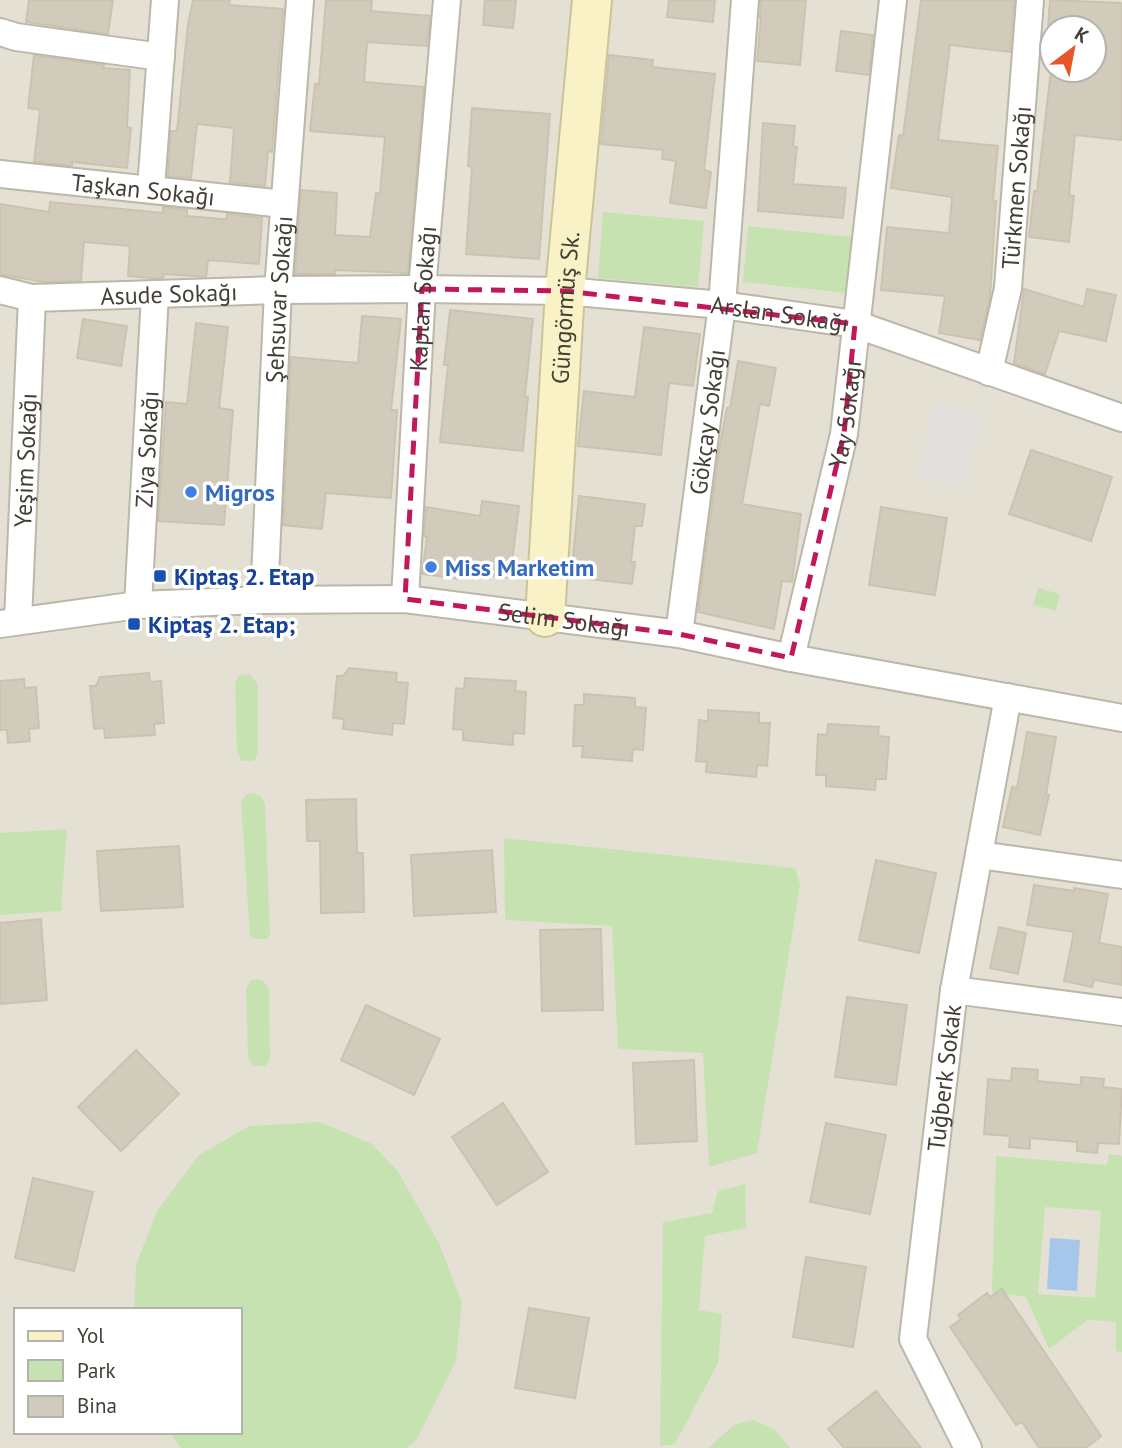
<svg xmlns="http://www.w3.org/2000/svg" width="1122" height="1448" viewBox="0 0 1122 1448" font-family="'PT Sans',sans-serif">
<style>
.residential{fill:#e4e1d4;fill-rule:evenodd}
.green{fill:#c7e2b1;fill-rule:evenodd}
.parking{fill:#e2e0dd}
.water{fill:#a6c7e9}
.building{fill:#d1cbbc;stroke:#cbc3b0;stroke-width:2}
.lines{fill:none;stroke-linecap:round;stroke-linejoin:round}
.street-casing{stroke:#bbb7a9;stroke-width:30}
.secondary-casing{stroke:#cdc398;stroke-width:42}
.street{stroke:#fff;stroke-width:26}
.secondary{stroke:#f9f2c7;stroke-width:38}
.marked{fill:none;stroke:#c2185b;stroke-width:5;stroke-dasharray:14 9;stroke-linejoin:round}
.shop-dot{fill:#3f7fe0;stroke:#fff;stroke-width:2.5}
.transit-dot{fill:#1a4fb4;stroke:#fff;stroke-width:2.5}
.labels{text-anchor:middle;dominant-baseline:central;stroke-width:7;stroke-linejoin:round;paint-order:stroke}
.street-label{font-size:24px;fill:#433f35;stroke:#fff}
.shop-label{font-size:24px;font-weight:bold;fill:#366cbe;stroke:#fff;text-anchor:start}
.transit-label{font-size:24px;font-weight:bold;fill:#164399;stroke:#fff;text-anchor:start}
</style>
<rect width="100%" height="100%" fill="#f1eee5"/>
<path class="residential" d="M0,0H1122V1448H0ZM1052,28H1094V70H1052ZM16,1310H240V1432H16Z"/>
<path class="green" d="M603,212L704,221L698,287L598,278Z
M748,226L852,237L847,293L743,282Z
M1038,588L1060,594L1056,611L1033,605Z
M245,674L251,675L258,685V751L256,758L253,761H242L237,752L235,684L238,676Z
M253,793L260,796L265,804L270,935L267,939H256L250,936L241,803L246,794Z
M67,829L61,911L0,915V833Z
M504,838L795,868L800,885L757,1153L709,1167L703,1053L618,1049L612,926L505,920Z
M257,979L263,980L269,990L270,1056L268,1063L265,1066H253L248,1057L246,989L250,981Z
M320,1122L372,1144L397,1170L439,1243L462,1303L456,1361L417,1439L407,1448H181L169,1432H240V1310H134L136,1265L157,1211L199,1155L249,1126Z
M1109,1154L1122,1156V1352L1116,1351V1322L1088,1320L1049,1349L1026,1297L992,1292L996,1156L1107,1165ZM1045,1207L1101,1211L1095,1298L1038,1294Z
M745,1184L746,1228L705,1236L699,1310L722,1314L718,1363L675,1444L660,1446L663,1222L712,1213L718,1191Z
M754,1420L775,1430L790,1448H708L734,1425Z"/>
<path class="parking" d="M935,405L981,416L965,487L918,476Z"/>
<path class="water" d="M1050,1238L1080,1240L1077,1291L1047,1289Z"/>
<path class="building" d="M29,0H113L108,34L26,22Z
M193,0H230L229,5L283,9L272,152L268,151L265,186L230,182L234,128L197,124L191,178L168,176L171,131H177L188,24Z
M326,0H372L371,11L430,16L427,46L367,42L364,82L424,87L408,273L335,270V274H295L301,190L337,193L335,235L370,237L376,193L380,194L385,137L310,131L315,84H319Z
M485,0H516L513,28L483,25Z
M669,0H715L713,22L667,17Z
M761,0H806L800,65L757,61L761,17H760Z
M921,0H1014L1010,52L950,45L938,140L998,146L993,200L996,201L990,297L980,340L939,333L945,296L881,290L887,227L949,233L952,197L891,188L899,135L903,136Z
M1050,0L1122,3V140L1075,135L1069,195L1074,196L1069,242L1029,237L1034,191H1037L1051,70H1094V28H1048Z
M841,31L873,35L869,75L836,71Z
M34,55L104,65L103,68L130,70L127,127L131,128L127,168L72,162V166L34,162L40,110L28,108Z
M609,55L653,60L652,67L715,74L704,170L711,172L706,208L670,203L676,161L662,159L663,150L601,144Z
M472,108L550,114L539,259L466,254L472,167L468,166Z
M763,123L795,126L793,146L797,147L793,184L846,188L843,218L758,211Z
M50,202L163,213V207L187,210V216L222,219H227V214L262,218L259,264L208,260L206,277L164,274L163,278H151L128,276L130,246L84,242L81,281L43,282L0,274V204L49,212Z
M1024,289L1084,307L1087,289L1116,295L1106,341L1059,331L1045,374L1014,363Z
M450,310L533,319L525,396L528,397L523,451L440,442L448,365H444Z
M362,316L401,319L391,410H397L391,498L326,493L322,529L283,525L291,357L358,363Z
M83,319L127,326L121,366L77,358Z
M196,323L228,327L219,408L233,410L224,525L158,521L166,402L187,404Z
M644,327L700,334L693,386L669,383L661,455L578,446L584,391L635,397Z
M738,361L776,368L769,406L760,404L742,504L801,514L792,582L782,581L774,629L698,612L719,450L727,408H730Z
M1031,450L1112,477L1091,541L1009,514Z
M579,496L645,504L642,526H635L631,562H635L632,584L571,577Z
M482,501L519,506L510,578L460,571L458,579L422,574L427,537L424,536L426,507L480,516Z
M881,507L947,518L935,595L869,585Z
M349,668L397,673L396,682L408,683L404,724L393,723L392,735L343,729L344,719L333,718L337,676H343Z
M149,673L150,682L161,681L164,723L154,724L155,735L105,738L104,728L94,729L90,686H96L100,677Z
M465,678L516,681L515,691L526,692L524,734L513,733V745L463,740V730L453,729L456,688L464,689Z
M24,679L25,688L36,687L39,728L29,729L30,741L8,743L7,730H0V681Z
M584,694L635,698V707L646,708L643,750L633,749L632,761L582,757L583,746H573L575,705H584Z
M708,710L759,713V723H770L767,766L757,765L756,777L706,772L707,762L696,761L699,720L708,721Z
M828,724L879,727L878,736L889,737L886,779H876L875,790L826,786V775H816L818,734L827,735Z
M1027,732L1056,737L1046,794L1049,795L1040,835L1003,827L1012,787L1017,788Z
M356,799L357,853H363L364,912L321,913L320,841H307L306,800Z
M179,846L183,907L101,911L97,851Z
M492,850L496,912L414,916L411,855Z
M876,860L936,873L919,953L859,940Z
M1034,885L1074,891V888L1108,894L1099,943L1122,947V985L1094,980L1092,987L1064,981L1074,932L1027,925Z
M41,919L47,1000L0,1004V923Z
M999,927L1026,933L1018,974L990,968Z
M601,929L603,1010L542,1011L540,930Z
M847,997L907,1005L896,1085L835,1077Z
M366,1005L440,1039L414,1095L341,1060Z
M136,1050L179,1094L121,1151L78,1107Z
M694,1060L697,1141L636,1144L633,1063Z
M1012,1068L1038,1070L1037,1081L1081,1085V1077L1104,1079L1103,1087L1122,1089L1119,1144L1098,1143L1097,1153L1077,1151V1142L1030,1138V1149L1009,1147L1010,1136L984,1134L988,1079L1011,1081Z
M503,1103L548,1172L497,1205L452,1137Z
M826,1123L886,1135L870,1214L810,1202Z
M33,1178L93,1192L74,1271L15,1258Z
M806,1257L866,1267L853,1347L793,1337Z
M1002,1289L1101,1436L1086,1448H1039L1022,1422L1016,1425L950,1327L961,1319L958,1315L987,1293L990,1297Z
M529,1308L589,1318L575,1398L515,1388Z
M876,1391L921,1448H844L828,1429Z"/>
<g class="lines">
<defs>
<g id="street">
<path d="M0,32L16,37L161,57"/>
<path id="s1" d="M0,174L284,204"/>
<path d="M151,188L165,0"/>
<path id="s2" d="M0,290L32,298L278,290L422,289L565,291L722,305L855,324L1122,418"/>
<path id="s3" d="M989,372L1008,288L1030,0"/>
<path id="s4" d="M405,599L422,289L447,0"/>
<path id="s5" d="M264,600L278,290L300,0"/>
<path id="s6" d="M138,605L155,294"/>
<path id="s7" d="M18,621L32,298"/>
<path id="s8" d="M0,624L138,605L264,600L405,599L679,634L791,658L1122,718"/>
<path id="s9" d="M679,634L722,305L745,0"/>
<path id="s10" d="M791,658L844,434L893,0"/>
<path d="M979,855L1122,875"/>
<path d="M954,990L1122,1012"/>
<path id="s11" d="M968,1448L913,1339L954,990L1008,697"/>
</g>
<g id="secondary">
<path id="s12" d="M545,617L565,291L592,0"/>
</g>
</defs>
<use href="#street" class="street-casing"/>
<use href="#secondary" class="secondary-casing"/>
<use href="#street" class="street"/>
<use href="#secondary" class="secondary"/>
</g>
<path class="marked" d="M422,289L565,291L855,324L844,434L791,658L679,634L405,599Z"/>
<g class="shop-dot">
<circle cx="191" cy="492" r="7"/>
<circle cx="431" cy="567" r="7"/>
</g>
<g class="transit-dot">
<rect x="153" y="569" width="14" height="14" rx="3.5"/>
<rect x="127" y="617" width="14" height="14" rx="3.5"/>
</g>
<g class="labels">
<g class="street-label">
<text stroke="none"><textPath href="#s3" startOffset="187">Türkmen Sokağı</textPath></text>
<text stroke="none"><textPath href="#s1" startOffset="144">Taşkan Sokağı</textPath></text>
<text stroke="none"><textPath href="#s2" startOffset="170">Asude Sokağı</textPath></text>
<text stroke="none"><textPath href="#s4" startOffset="301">Kaplan Sokağı</textPath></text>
<text stroke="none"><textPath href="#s5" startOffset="301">Şehsuvar Sokağı</textPath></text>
<text stroke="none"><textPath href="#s12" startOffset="310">Güngörmüş Sk.</textPath></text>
<text stroke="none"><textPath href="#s2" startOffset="782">Arslan Sokağı</textPath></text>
<text stroke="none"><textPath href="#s10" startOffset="250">Yay Sokağı</textPath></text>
<text stroke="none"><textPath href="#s9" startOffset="214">Gökçay Sokağı</textPath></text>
<text stroke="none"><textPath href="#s6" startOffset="156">Ziya Sokağı</textPath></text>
<text stroke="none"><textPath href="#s7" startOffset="161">Yeşim Sokağı</textPath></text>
<text stroke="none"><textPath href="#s8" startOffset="567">Selim Sokağı</textPath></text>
<text stroke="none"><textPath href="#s11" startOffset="385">Tuğberk Sokak</textPath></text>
</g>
<g class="shop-label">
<text x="205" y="492">Migros</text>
<text x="445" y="567">Miss Marketim</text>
</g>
<g class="transit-label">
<text x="174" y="576">Kiptaş 2. Etap</text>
<text x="148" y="624">Kiptaş 2. Etap;</text>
</g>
</g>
<rect x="14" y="1308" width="228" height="126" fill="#ffffff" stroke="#b4b2ae" stroke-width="2"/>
<rect x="28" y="1331" width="35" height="10" fill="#f9f2c7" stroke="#b4b2ae" stroke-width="2"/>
<text x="77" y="1343" font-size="21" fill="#433f35">Yol</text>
<rect x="28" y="1360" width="35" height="21" fill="#c7e2b1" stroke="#b4b2ae" stroke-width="2"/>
<text x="77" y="1378" font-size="21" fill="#433f35">Park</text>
<rect x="28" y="1396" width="35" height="21" fill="#d1cbbc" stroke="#b4b2ae" stroke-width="2"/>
<text x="77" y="1413" font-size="21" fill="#433f35">Bina</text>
<g transform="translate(1073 49) rotate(32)"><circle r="33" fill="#ffffff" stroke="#b4b2ae" stroke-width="2"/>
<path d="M0-5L12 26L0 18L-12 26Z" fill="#e55628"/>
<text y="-10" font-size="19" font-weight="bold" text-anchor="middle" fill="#433f35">K</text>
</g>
</svg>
